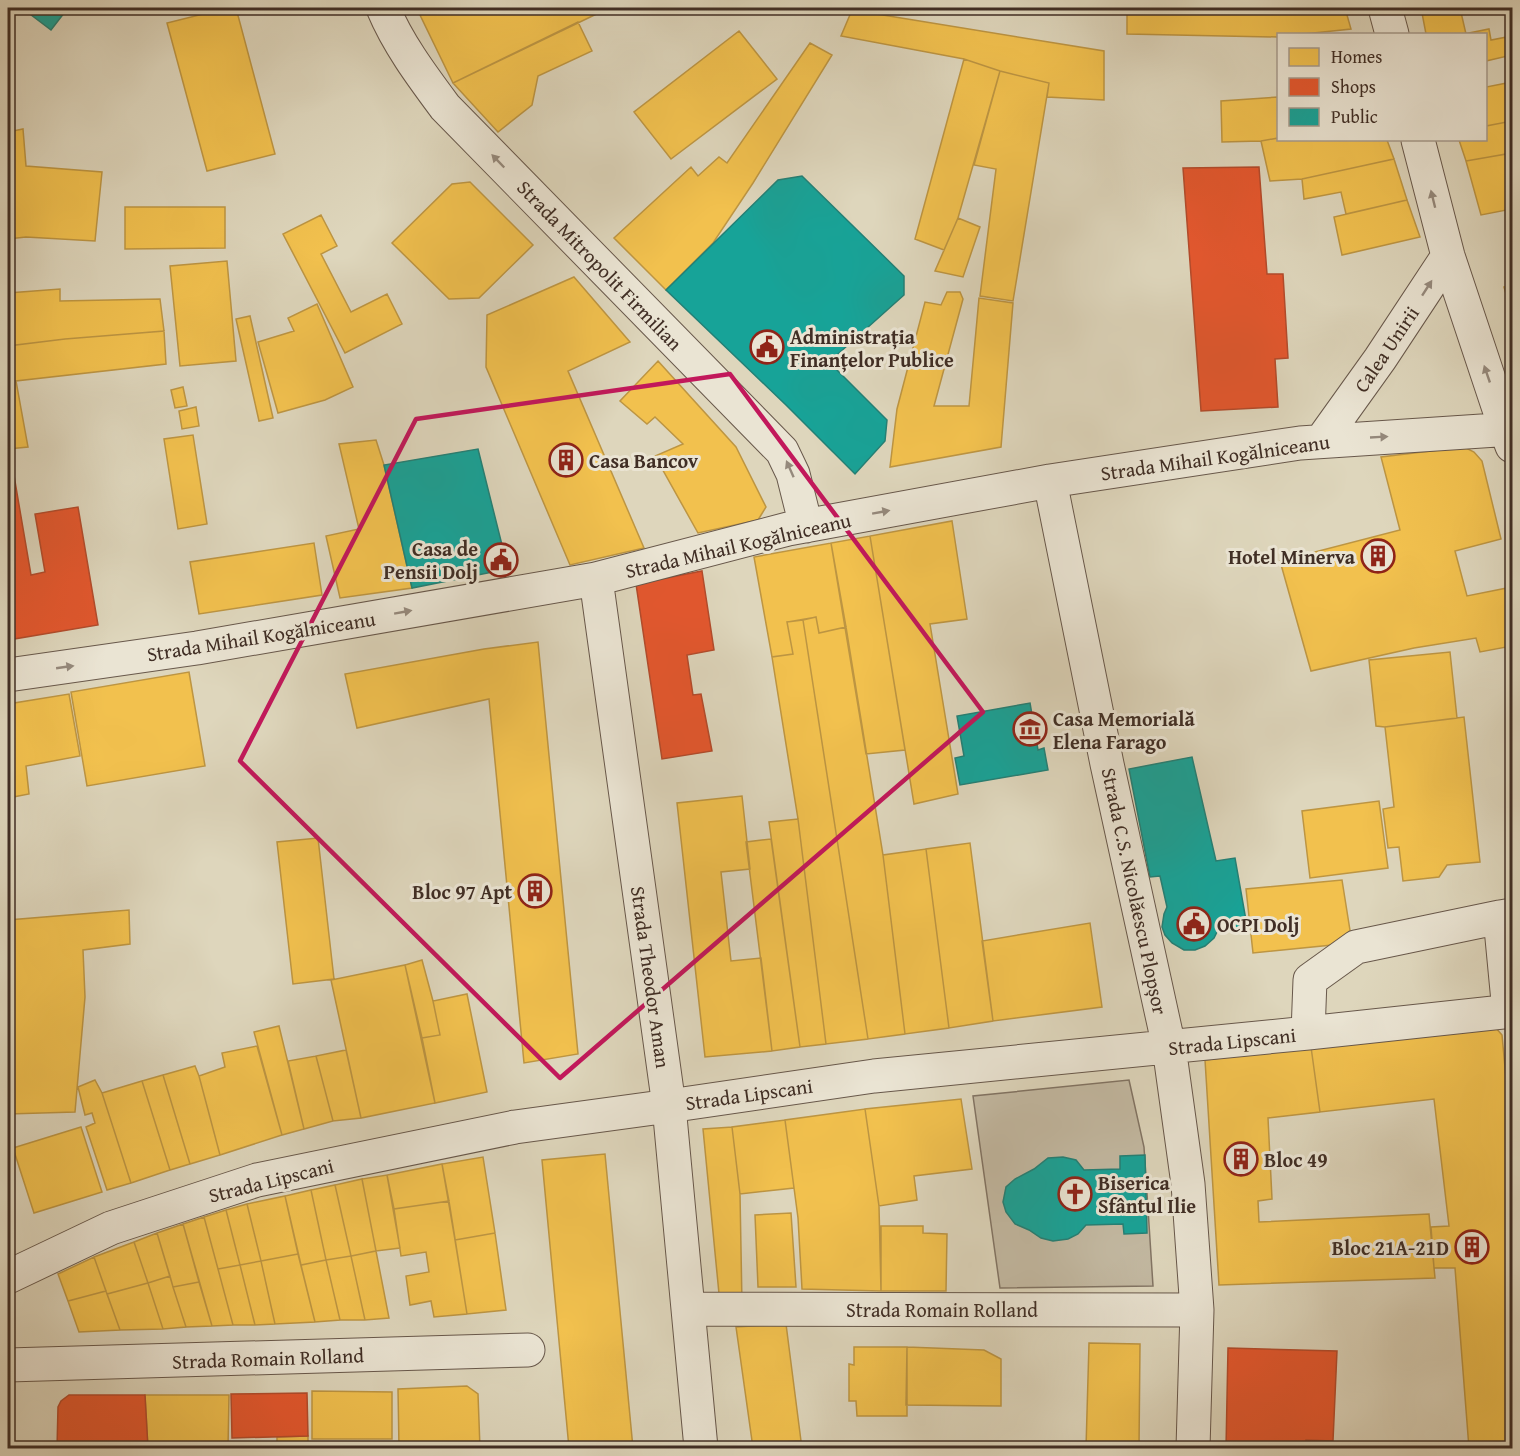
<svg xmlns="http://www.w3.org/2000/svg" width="1520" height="1456" viewBox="0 0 1520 1456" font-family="'Gentium Book Plus',serif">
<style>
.green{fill:#c3b9a2;stroke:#827464;stroke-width:1.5}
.homes{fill:#f2c14e;stroke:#bd9542;stroke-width:1.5}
.shops{fill:#e4572e;stroke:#b34b2b;stroke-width:1.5}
.public{fill:#17a398;stroke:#238076;stroke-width:1.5}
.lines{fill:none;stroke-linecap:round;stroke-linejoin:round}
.minor-casing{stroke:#68584b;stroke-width:35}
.minor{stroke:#eae4d3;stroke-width:33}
.oneway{fill:#95897c}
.marked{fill:none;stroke:#c2185b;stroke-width:4.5;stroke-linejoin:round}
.labels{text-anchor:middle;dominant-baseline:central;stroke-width:6;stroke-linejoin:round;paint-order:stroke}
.street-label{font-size:20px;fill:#402e25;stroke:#eae4d3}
.poi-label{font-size:20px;font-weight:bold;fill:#402e25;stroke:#eae4d3;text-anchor:start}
</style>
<rect width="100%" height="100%" fill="#ded6bc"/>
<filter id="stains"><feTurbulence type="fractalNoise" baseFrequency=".00333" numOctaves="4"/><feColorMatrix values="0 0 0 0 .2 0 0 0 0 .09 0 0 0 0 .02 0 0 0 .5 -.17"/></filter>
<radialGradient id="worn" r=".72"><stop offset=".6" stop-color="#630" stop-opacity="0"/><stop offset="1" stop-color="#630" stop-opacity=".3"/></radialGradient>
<path class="green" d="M1129,1080L1144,1147L1153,1286L1000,1288L973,1096Z"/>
<path class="homes" d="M227,8H236L275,154L207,171L167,23Z
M435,8H609L453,83L420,15Z
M1127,8H1345L1351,29L1304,34H1278V37L1127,34Z
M1446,8H1460L1466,34H1426L1422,13Z
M852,10L1104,51V100L1047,97L1049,83L1000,71L964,59L841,36Z
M578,22L592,51L538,76L532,105L498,132L453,83Z
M1489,29L1491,40L1512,36V55L1486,61V34H1464Z
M739,31L777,79L671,159L634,112Z
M810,43L832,55L753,183L713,243L666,290L614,238L691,167L698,176L719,157L727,163Z
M964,59L1000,71L958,218L944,250L915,239Z
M1000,71L1049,83L1013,301L980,296L996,169L974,165Z
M1512,82V121L1486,126V87Z
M1278,97V138L1261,141L1222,142L1221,101Z
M1512,121V153L1466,161L1459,140H1486V126Z
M23,129L26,166L102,172L95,241L26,237L8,239V132Z
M1278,138V140H1387L1394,159L1302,179L1270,181L1261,141Z
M1512,153V209L1481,215L1466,161Z
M1394,159L1407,200L1346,214L1341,192L1304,199L1302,179Z
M470,182L533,245L479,298L449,299L392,243L452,184Z
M1407,200L1420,237L1342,255L1334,217Z
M125,207H225V248L125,249Z
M321,215L337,246L321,254L351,312L387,294L402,324L345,353L283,234Z
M958,218L980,227L963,277L935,271Z
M227,261L236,361L180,366L170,266Z
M574,277L630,342L568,371L644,548L570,565L486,367L487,315Z
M1512,285V314L1504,287Z
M60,289V301L160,299L164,331L65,339L8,346V293Z
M947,292H960L963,299L934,406H969L979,298L1013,303L1001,447L890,467L897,409L925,302L941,305Z
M317,304L353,387L325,400L278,413L258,342L294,331L288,318Z
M250,316L273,418L259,421L236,319Z
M164,331L166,364L16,381L28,447L8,449V346L65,339Z
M658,361L736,447L766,507L758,520L698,533L655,456L683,444L655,417L647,424L620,401Z
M183,387L187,406L175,408L171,390Z
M196,407L199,426L182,429L179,411Z
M193,435L207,524L178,529L164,439Z
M376,440L384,465L412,588L340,598L326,536L359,529L339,444Z
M1464,447L1474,452L1482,461L1501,539L1455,551L1467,596L1512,587V646L1480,652L1476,638L1414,648L1311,671L1280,561L1400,530L1381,457Z
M952,521L967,619L930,624L958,794L914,804L870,536Z
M870,536L905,750L866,754L831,543Z
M314,543L322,595L199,614L190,562Z
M831,543L846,627L819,633L816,617L787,622L793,654L772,657L754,557Z
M816,617L819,633L846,627L883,855L905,1034L868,1039L803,620Z
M803,620L868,1039L826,1044L798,819L772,657L793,654L787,622Z
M538,642L578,1054L524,1063L489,699L357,728L345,674L484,649Z
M1450,652L1457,718L1385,727L1376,726L1369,660Z
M189,672L205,766L87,786L71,692Z
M69,694L80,756L26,766L29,794L8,798V704Z
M1464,717L1480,862L1447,865L1439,877L1403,881L1399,847L1388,848L1383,809L1394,807L1385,727Z
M742,796L750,869L721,872L731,961L761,958L772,1051L705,1057L677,803Z
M1379,801L1388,868L1310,878L1302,811Z
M798,819L826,1044L800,1047L769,822Z
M318,838L334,979L293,984L277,842Z
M771,839L800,1047L772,1051L746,842Z
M970,843L993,1021L949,1028L926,849Z
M926,849L949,1028L905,1034L883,855Z
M1342,880L1352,943L1253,953L1246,889Z
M129,910L130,944L83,950L85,997L75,1112L8,1114V920Z
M1090,923L1102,1007L993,1021L982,941Z
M422,960L433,1001L440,1035L422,1038L405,965Z
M405,965L435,1103L361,1118L331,980Z
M467,994L487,1092L435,1103L422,1038L440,1035L433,1001Z
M279,1026L304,1129L282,1135L254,1032Z
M1495,1027L1502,1035L1512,1143V1448H1469L1455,1268H1434L1431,1227L1449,1226L1434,1099L1320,1112L1311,1047Z
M257,1046L282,1135L220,1155L199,1076L225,1067L222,1053Z
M1311,1047L1320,1112L1268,1118L1272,1199L1258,1201L1259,1222L1429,1214L1435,1278L1219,1285L1205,1060Z
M346,1050L361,1118L333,1121L316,1056Z
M316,1056L333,1121L304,1129L288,1061Z
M195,1066L199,1076L220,1155L190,1164L163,1075Z
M163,1075L190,1164L170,1170L142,1081Z
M95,1080L102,1093L131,1183L107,1190L86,1127L95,1123L92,1113L85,1115L78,1087Z
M142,1081L170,1170L131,1183L102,1093Z
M961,1099L972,1169L914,1176L917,1200L879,1206L865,1109Z
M865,1109L879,1206L881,1291L802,1289L798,1218L785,1120Z
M785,1120L794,1188L740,1194L732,1127Z
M81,1127L102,1192L34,1213L13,1148Z
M732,1127L740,1194L742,1304H720L703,1129Z
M605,1154L633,1448H569L542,1160Z
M483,1157L495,1233L455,1240L442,1164Z
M442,1164L449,1201L394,1209L387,1175Z
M387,1175L400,1248L376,1251L362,1179Z
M362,1179L376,1251L351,1256L335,1185Z
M335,1185L351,1256L326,1260L311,1190Z
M311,1190L326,1260L301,1265L285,1196Z
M285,1196L298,1254L261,1261L247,1204Z
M449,1201L467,1314L434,1317L431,1301L410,1305L406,1276L429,1272L426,1252L401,1256L394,1209Z
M247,1204L261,1261L240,1265L226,1210Z
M226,1210L240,1265L218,1269L204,1217Z
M791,1213L796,1287H758L755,1215Z
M204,1217L218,1269L233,1325L212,1326L183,1224Z
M183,1224L199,1282L173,1287L157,1233Z
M881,1226H923V1233L947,1234L946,1291H881Z
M157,1233L170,1276L148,1283L134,1242Z
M495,1233L506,1310L467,1314L455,1240Z
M134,1242L148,1283L107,1294L94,1257Z
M376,1251L389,1318L365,1320L351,1256Z
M298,1254L315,1322L275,1324L261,1261Z
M351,1256L365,1320H340L326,1260Z
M94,1257L106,1291L68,1301L58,1274Z
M326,1260L340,1320L315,1322L301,1265Z
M261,1261L275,1324L255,1325L240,1265Z
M240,1265L255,1325H233L218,1269Z
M170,1276L173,1287L186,1327L163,1329L148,1283Z
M199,1282L212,1326L186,1327L173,1287Z
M148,1283L163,1329L120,1330L107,1294Z
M106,1291L120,1330L79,1332L68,1301Z
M786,1324L801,1441L782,1442V1448H753L736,1327Z
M1089,1343L1140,1344L1139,1448H1086Z
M854,1347H907V1416H857L856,1401H849V1364L854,1365Z
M907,1347L984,1350L1001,1359V1406L906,1405Z
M467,1386L478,1394L480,1448H399L398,1389Z
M312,1391L392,1392V1439H312Z
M145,1395H229L228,1448H148Z
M308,1436V1448H277V1437Z
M351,1443L398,1444V1448H350Z"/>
<path class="shops" d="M1259,167L1267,274H1283L1288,358L1275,359L1278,407L1201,411L1183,168Z
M8,458H11L31,575L45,572L35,514L78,507L98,625L8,640Z
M702,571L714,650L687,655L693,695L701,694L712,751L662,759L636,584Z
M1228,1348L1337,1351L1333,1441L1306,1440V1448H1226Z
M307,1393L308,1436L232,1438L231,1394Z
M69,1395H145L148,1448H57L58,1407L61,1401Z"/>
<path class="public" d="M22,8H68L51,30Z
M802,176L904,276V295L829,362L887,420L885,441L855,474L786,405L666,290L778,180Z
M478,449L508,569L412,588L384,465Z
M1030,703L1038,750L1044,748L1048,770L960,785L955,758L964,756L957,716Z
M1192,757L1216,861L1235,858L1247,926L1217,932L1214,938L1205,946L1195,950H1184L1172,943L1165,935L1162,927L1164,914L1167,907L1160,876L1150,877L1129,769Z
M1145,1155L1147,1233L1124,1234L1123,1224L1086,1225L1078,1234L1068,1239L1053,1241L1041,1238L1029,1230L1015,1224L1006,1212L1003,1202L1006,1187L1015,1179L1034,1169L1048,1158L1063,1157L1076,1160L1084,1170L1120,1169V1156Z"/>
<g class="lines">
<defs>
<path id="minor" d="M383,8C398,44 422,76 445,107L782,451L793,474L806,526
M1385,8L1392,34
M1418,140L1448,256L1506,430L1512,446
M1322,440L1380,359L1448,256
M1050,481L1107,764L1169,1047L1188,1184L1197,1310L1193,1448
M596,579L669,1106L701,1448
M8,675L197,648L596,579L788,529L1050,481L1300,443L1512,429
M1500,917L1509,1012
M1308,1033L1310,980L1356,947L1500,917L1512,915
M8,1277L111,1228L257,1180L515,1127L669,1106L874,1076L1308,1033L1512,1011
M688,1309L1197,1310
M8,1365L528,1350"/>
</defs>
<use href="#minor" class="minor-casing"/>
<use href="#minor" class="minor"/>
</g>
<defs><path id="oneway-solid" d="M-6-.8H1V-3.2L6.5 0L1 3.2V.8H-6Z" transform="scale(1.5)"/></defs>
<g class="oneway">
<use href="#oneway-solid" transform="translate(498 161) rotate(-134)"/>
<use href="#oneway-solid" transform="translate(1433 199) rotate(-104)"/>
<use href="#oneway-solid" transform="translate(1427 288) rotate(-57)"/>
<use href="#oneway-solid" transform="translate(1487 374) rotate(-109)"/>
<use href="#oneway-solid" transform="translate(1379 437) rotate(-3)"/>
<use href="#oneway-solid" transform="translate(790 469) rotate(-114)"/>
<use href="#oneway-solid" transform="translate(881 512) rotate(-10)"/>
<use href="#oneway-solid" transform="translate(403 612) rotate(-10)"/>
<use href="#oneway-solid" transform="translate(65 667) rotate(-8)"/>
</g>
<path class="marked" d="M730,374L983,712L560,1078L240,761L416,419Z"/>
<defs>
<symbol id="civic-ring" viewBox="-11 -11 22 22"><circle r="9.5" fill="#eae4d3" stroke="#8f2418" stroke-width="1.5"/><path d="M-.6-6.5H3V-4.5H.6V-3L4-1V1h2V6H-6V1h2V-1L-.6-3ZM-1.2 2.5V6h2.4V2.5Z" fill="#8f2418"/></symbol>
<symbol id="building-ring" viewBox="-11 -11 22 22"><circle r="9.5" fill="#eae4d3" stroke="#8f2418" stroke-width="1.5"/><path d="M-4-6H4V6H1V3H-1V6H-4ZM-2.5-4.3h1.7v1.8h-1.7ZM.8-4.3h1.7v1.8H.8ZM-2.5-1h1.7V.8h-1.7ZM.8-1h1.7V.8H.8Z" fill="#8f2418"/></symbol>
<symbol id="museum-ring" viewBox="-11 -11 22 22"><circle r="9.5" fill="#eae4d3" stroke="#8f2418" stroke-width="1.5"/><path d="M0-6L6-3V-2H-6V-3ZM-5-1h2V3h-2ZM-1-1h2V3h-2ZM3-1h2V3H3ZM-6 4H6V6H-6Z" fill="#8f2418"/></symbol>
<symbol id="church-ring" viewBox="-11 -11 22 22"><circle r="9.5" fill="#eae4d3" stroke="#8f2418" stroke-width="1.5"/><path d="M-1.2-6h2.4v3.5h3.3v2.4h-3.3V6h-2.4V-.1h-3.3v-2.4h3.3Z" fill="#8f2418"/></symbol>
</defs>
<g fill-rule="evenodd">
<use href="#civic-ring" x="748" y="328" width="38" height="38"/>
<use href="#building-ring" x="547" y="441" width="38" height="38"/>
<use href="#building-ring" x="1359" y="537" width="38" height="38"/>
<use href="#civic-ring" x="482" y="541" width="38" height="38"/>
<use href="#museum-ring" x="1011" y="710" width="38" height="38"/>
<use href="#building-ring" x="516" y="872" width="38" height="38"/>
<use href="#civic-ring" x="1175" y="905" width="38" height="38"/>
<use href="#building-ring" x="1222" y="1140" width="38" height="38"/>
<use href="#church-ring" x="1056" y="1175" width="38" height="38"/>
<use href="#building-ring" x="1453" y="1228" width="38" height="38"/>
</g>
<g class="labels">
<g class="street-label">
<text transform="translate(600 265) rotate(46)">Strada Mitropolit Firmilian</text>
<text transform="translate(1386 349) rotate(-56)">Calea Unirii</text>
<text transform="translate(1215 457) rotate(-8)">Strada Mihail Kogălniceanu</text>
<text transform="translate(738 545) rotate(-13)">Strada Mihail Kogălniceanu</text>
<text transform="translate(261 636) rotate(-9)">Strada Mihail Kogălniceanu</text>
<text transform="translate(1135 891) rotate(78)">Strada C.S. Nicolăescu Plopșor</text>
<text transform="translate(651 977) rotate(82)">Strada Theodor Aman</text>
<text transform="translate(1232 1041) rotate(-6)">Strada Lipscani</text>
<text transform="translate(749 1094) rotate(-8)">Strada Lipscani</text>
<text transform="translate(271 1180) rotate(-14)">Strada Lipscani</text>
<text x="942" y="1309">Strada Romain Rolland</text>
<text transform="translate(268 1358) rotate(-2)">Strada Romain Rolland</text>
</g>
<g class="poi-label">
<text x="790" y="336">Administrația<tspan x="790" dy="23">Finanțelor Publice</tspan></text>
<text x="589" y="460">Casa Bancov</text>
<text x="478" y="548" text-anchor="end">Casa de<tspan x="478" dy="23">Pensii Dolj</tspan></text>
<text x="1355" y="556" text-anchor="end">Hotel Minerva</text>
<text x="1053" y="718">Casa Memorială<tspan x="1053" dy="23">Elena Farago</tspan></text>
<text x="512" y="891" text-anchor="end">Bloc 97 Apt</text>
<text x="1217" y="924">OCPI Dolj</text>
<text x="1264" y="1159">Bloc 49</text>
<text x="1098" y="1182">Biserica<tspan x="1098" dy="23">Sfântul Ilie</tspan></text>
<text x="1449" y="1247" text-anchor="end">Bloc 21A-21D</text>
</g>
</g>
<rect width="1520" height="1456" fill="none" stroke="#ded6bc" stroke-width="30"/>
<rect x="9" y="9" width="1502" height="1438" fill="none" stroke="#402e25" stroke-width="3"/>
<rect x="15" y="15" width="1490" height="1426" fill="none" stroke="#402e25" stroke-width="1.5"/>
<rect x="1277" y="33" width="210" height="108" fill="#eae4d3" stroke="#a69b8d" stroke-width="1.5"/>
<rect x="1289" y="48" width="30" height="18" fill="#f2c14e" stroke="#a69b8d" stroke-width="1.5"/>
<text x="1331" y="63" font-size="18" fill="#402e25">Homes</text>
<rect x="1289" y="78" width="30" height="18" fill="#e4572e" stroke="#a69b8d" stroke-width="1.5"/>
<text x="1331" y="93" font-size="18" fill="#402e25">Shops</text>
<rect x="1289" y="108" width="30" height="18" fill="#17a398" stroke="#a69b8d" stroke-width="1.5"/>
<text x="1331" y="123" font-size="18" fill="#402e25">Public</text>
<rect width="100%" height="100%" filter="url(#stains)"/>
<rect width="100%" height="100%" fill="url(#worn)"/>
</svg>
